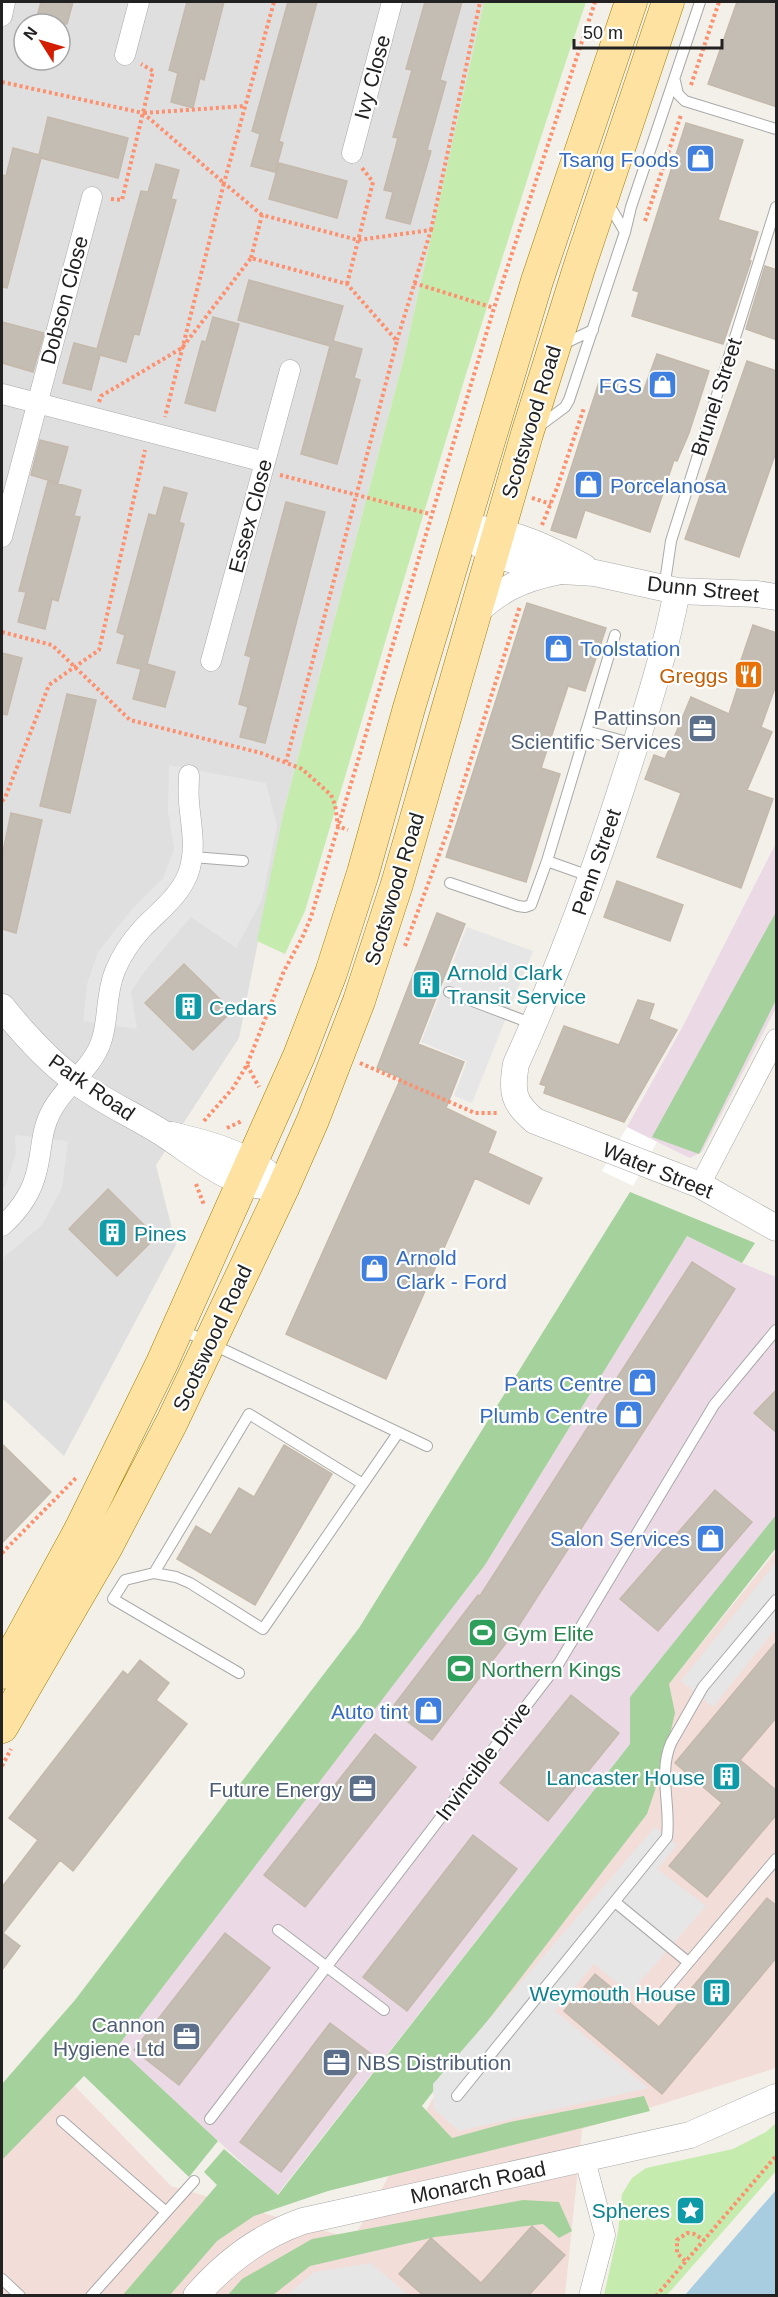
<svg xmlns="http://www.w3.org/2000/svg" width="778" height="2297" viewBox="0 0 778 2297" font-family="Arial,sans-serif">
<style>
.residential{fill:#e0dfdf;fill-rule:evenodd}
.commercial{fill:#f2ddd8}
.industrial{fill:#ebdae6}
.grass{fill:#c5ecae}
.forest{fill:#a5d29c}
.parking{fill:#e6e6e6}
.water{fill:#a8cce0}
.pier{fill:#fff}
.building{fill:#c3bdb4;stroke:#c4b9aa;stroke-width:1.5}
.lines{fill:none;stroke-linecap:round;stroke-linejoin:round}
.service-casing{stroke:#a9a9a9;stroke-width:12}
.minor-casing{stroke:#a9a9a9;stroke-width:21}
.tertiary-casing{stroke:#a9a9a9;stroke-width:27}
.primary-casing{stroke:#9f7f00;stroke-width:33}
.path{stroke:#fd906e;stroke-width:4;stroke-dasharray:3 3;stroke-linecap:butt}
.service{stroke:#fff;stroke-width:10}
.minor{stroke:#fff;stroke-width:20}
.tertiary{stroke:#fff;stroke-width:26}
.primary{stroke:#fee2a1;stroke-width:32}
.labels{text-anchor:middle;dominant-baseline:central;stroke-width:4.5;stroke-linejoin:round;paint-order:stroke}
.street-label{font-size:21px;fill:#222;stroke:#fff}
.shop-label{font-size:21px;fill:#366cbe;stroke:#fff;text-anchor:end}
.food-label{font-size:21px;fill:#c56008;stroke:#fff;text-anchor:end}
.service-label{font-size:21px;fill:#4e5e75;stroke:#fff;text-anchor:end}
.culture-label{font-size:21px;fill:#0d838f;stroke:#fff;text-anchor:start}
.leisure-label{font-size:21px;fill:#27864d;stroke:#fff;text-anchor:start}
</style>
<rect width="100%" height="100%" fill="#f2f0e8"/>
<path class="residential" d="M2,2H484L403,361L284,810L239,1038L156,1165L176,1245L64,1456L2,1398ZM24,24H60V60H24Z"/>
<path class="commercial" d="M776,1551V2066L773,2069L582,2129L565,2295H2V2151L68,2079L171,2186L353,2239L669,1684Z"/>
<path class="industrial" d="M776,843V1008L702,1152L690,1158L627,1127L683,1026Z
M687,1236L742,1263L776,1277V1516L630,1697V1744L277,2195L116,2047L485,1565Z"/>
<path class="grass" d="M484,2H586C484,302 396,607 305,911L285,954L257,941L284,810L403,361Z
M776,2123V2171L667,2295H604L618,2232L622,2194L632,2178L646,2168L733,2149L766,2132Z"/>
<path class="forest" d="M776,912V1000L699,1154L652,1137Z
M630,1192L755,1243L742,1263L687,1236L485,1565L117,2047L218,2141L189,2177L84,2076L2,2160V2084L75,2000L359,1628Z
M776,1515V1548L669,1684L675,1713L662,1769L647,1814L422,2106L452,2138L510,2122L644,2096L650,2111L328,2191L254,2216L217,2241L170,2295L122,2296L217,2185L204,2172L224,2149L278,2195L630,1744V1697Z
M523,2200L559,2202L572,2231L559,2238L543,2224L435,2237L310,2266L273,2295L227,2296L242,2279L312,2239Z"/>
<path class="parking" d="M169,765L266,783L277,826L262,900L236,948L191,917L149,966L131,991L137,1029L83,1021L87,984L98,952L133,908L163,878L174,849L168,811Z
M467,927L533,951L472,1103L454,1096L467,1061L421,1042Z
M15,1135L68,1141L62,1188L42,1225L2,1259V1190L6,1185L16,1153Z
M776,1562V1628L713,1707L681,1681Z
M655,1827L677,1845L657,1869L706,1906L630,1993L594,1964L555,2011L648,2088L459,2131L434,2109L433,2084Z
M371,2263L408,2295H287L314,2272Z"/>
<path class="water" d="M776,2190V2295H685Z"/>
<path class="pier" d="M627,1127L657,1142L633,1186L602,1171Z"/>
<path class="building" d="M41,2H73L67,24H35Z
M187,2H224L204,80L200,78L193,108L171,102L178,73L169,70Z
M288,2H317L279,141L283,143L275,172L251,166L260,134L252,131Z
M425,2H462L440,80L446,82L427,150L431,151L410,224L386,218L393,192L384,190L398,138L393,137L412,70L406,69Z
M737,2H777V107L708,84Z
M48,117L128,138L118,178L41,158L7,288L2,287V175L6,176L13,148L39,155Z
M686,123L743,140L718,220L758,232L749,261H751L723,344L632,316L639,292L633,290Z
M279,163L347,181L337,218L269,199Z
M156,164L179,170L171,199L176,200L139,335L134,334L126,362L100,355L91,390L63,383L74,343L97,349L141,191L148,192Z
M765,266L777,270V340L746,329Z
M249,280L343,306L333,341L362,349L354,378L360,380L337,464L301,454L330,346L238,320Z
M213,317L239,324L215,411L185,403L202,341L206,342Z
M2,322L44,333L33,372L2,363Z
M657,354L709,371L689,433L677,461L674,460L650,532L585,510L576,538L551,530L600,379L643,392Z
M747,361L777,371V449L739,557L685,539Z
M40,440L68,447L58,483L31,475Z
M48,481L81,490L74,516L80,517L58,601L52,599L45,629L18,622L26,592L19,591Z
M164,487L187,493L179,522L184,524L147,664L175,672L165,707L133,699L141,669L117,663L125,635L117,632L149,514L156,516Z
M286,502L325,512L265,743L240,737L248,707L239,704L251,657L245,655Z
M527,603L606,628L585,691L568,686L541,768L560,774L526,882L446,857Z
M753,625L777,633V682L761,727L772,732L747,790L773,799L741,888L657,857L681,793L645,779L654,755L665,759L691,697L729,714L740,680L735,678Z
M2,653L22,658L7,715L2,714Z
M67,694L96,700L70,813L40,806Z
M11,813L42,820L16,933L2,929V856Z
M617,881L683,905L670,941L604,917Z
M437,913L465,924L418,1044L464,1062L446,1108L496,1132L488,1153L542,1178L529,1204L475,1178L386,1379L286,1334L401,1078L377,1068Z
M184,964L232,1011L193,1050L145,1003Z
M638,1000L654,1004L649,1019L677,1030L624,1122L544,1093L546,1086L540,1084L564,1026L619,1045Z
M108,1189L156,1237L117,1276L69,1229Z
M692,1262L735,1289L516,1630L432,1740L391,1709L478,1595L480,1596L595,1416L593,1415Z
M777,1389V1433L754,1413Z
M2,1444L51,1492L2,1543Z
M284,1445L332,1474L255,1605L177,1559L196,1526L211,1535L239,1488L254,1497Z
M715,1490L752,1522L658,1631L620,1599Z
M777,1641V1717L740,1760L777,1791V1814L707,1897L669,1866L722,1803L675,1763Z
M140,1660L169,1683L156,1700L187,1724L73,1871L60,1860L3,1933L20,1946L2,1970V1887L38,1840L9,1818L123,1671L128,1675Z
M571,1695L619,1733L548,1821L500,1783Z
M375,1734L416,1767L305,1907L264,1875Z
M473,1835L517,1869L407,2011L363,1977Z
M767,1898L777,1906V1957L662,2094L564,2011L595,1974L659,2027Z
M225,1933L270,1968L179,2085L134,2050Z
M330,2023L371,2054L281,2172L240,2142Z
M532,2226L565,2255L529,2295H423L399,2274L431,2238L481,2283Z"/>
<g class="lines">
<defs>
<path id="service" d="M675,81L678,94L685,101L776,129
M608,203L625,232
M561,345L593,330
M538,427L565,407L569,400L625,232L631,207L700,2
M664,589L671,541L776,207
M586,731L635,744
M193,857L243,861
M547,861L592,877
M450,883L518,906L525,907L531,905L547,861L615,635
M449,992L533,1024
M180,1329L427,1446
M363,1484L249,1414L154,1573L176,1577L190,1583L263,1629L398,1433
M154,1573L125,1580L113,1599L239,1673
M615,1902L688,1962
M278,1930L384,2010
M662,1994L776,1859
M457,2096L667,1837C671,1806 658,1773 671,1743L703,1687L776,1600
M210,2119L559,1663L714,1405L776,1330
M62,2121L166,2212
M2,2279L20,2296
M91,2296L194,2181"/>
<path id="minor" d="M2,16L5,2
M125,55L139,2
M352,153L392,2
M2,394L265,462
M2,537L92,197
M211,661L290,370
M700,1185L776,1039
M2,1226C19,1211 32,1193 37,1170C42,1150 41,1130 51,1112C63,1087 92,1069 101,1042C109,1020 105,995 115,971C121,956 131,941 142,929C158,912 179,897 188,874C197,849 191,827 189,802C188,793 189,784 189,775
M585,2160L605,2235L589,2296"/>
<path id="tertiary" d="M481,529C518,533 551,550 584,567
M463,531L491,553L528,565L562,571L595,573L677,591L757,594L776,597
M677,591C665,655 644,718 624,780C593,877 558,971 516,1064C511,1092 513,1103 535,1121L700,1185L776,1228
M473,615C499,590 521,579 556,572
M2,1007C23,1033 46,1059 73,1079C101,1101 134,1115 164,1134C205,1161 229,1187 283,1188
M172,1135C205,1143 238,1151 266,1172
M196,2296C226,2261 260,2236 303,2221L690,2135L776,2097"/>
<path id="primary" d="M2,1673L80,1530L162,1363L299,1056L331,973L363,873L409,708L537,281L631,2
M2,1727L106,1548L172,1422L283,1188L313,1120L359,1001L397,884L527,434L580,265L668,2"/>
</defs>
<use href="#service" class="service-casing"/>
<use href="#minor" class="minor-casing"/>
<use href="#tertiary" class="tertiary-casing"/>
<use href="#primary" class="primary-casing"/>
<path class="path" d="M2,82L143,113L224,183L165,417
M691,85L719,2
M144,113L245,106
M111,199L122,200L153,71L141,64
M262,215L224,183L274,2
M645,221L681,115
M431,230L480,2
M251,258L262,215L358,240L431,230L397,340
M414,283L494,308
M347,284L373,182L362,168
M99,402L101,396L182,348L251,258L347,284L397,341L286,762
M280,475L430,514
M532,498L551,504
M542,525L557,488L584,408
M2,632L52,645L130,720L261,753L302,769L331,795L335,805L338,826L348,830
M2,801L5,798L49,685L99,650L145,450
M405,946L450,825L520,606
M360,1063L475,1113H498
M247,1065L259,1087
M204,1121L233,1088L247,1065L284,971L303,936L311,917L494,308L595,2
M227,1128L242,1121
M196,1184L204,1205
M2,1553L76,1478
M2,1766L11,1749
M685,2261L677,2253V2240L687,2233L694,2234L704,2240
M656,2296L776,2156"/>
<use href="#service" class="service"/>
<use href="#minor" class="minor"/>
<use href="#tertiary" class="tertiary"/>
<use href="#primary" class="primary"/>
</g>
<defs>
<symbol id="shop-square" viewBox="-11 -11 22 22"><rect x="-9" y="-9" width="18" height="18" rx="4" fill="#3f7fe0" stroke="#fff"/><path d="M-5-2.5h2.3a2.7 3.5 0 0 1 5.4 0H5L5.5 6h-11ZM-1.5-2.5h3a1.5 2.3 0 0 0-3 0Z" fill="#fff"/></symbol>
<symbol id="restaurant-square" viewBox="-11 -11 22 22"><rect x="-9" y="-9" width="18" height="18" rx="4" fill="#e8710a" stroke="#fff"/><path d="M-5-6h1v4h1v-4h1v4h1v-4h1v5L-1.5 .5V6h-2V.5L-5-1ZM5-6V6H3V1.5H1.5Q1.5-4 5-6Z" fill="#fff"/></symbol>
<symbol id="office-square" viewBox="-11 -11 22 22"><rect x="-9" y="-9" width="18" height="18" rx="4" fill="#5c6f8a" stroke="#fff"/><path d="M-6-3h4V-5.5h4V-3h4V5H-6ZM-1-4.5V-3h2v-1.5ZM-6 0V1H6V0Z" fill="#fff"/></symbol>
<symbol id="building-square" viewBox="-11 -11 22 22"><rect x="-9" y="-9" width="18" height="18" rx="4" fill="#0f9aa8" stroke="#fff"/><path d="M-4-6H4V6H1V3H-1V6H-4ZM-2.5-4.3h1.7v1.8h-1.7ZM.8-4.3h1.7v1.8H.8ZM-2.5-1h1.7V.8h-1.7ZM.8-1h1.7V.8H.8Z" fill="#fff"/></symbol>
<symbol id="stadium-square" viewBox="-11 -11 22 22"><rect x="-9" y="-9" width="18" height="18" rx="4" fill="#2e9e5b" stroke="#fff"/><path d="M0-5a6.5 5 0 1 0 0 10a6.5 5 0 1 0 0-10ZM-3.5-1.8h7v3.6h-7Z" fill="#fff"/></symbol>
<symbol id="sight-square" viewBox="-11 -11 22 22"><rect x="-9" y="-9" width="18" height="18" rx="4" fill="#0f9aa8" stroke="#fff"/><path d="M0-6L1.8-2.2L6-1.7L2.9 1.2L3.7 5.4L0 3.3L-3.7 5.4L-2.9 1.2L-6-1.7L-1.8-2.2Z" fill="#fff"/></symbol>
</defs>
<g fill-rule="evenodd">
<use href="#shop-square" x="684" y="142" width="33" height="33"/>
<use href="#shop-square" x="646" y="368" width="33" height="33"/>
<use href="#shop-square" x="572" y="468" width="33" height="33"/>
<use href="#shop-square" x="542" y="632" width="33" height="33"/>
<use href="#restaurant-square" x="732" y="658" width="33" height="33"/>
<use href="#office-square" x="686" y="712" width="33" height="33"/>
<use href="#building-square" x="410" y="968" width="33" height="33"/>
<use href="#building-square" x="172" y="990" width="33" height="33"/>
<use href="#building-square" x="96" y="1216" width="33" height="33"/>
<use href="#shop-square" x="358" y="1252" width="33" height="33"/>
<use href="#shop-square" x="626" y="1366" width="33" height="33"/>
<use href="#shop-square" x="612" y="1398" width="33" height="33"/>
<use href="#shop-square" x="694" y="1522" width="33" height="33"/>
<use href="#stadium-square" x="466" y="1616" width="33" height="33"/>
<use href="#stadium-square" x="444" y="1652" width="33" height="33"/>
<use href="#shop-square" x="412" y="1694" width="33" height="33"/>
<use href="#building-square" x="710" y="1760" width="33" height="33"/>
<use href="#office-square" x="346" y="1772" width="33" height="33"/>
<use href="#building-square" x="700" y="1976" width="33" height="33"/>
<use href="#office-square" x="170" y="2020" width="33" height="33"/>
<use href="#office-square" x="320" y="2046" width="33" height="33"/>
<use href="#sight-square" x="674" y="2194" width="33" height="33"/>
</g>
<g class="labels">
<g class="street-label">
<text transform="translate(372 77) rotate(-75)">Ivy Close</text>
<text transform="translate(64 300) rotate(-75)">Dobson Close</text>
<text transform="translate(716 397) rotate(-72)">Brunel Street</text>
<text transform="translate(531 422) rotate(-73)">Scotswood Road</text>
<text transform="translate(250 516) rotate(-75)">Essex Close</text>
<text transform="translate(703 589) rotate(6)">Dunn Street</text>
<text transform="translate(596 862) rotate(-71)">Penn Street</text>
<text transform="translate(394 889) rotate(-73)">Scotswood Road</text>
<text transform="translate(92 1087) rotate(35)">Park Road</text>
<text transform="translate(658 1170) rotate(22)">Water Street</text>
<text transform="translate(212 1338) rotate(-65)">Scotswood Road</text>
<text transform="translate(483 1761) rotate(-53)">Invincible Drive</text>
<text transform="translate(478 2182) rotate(-12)">Monarch Road</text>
</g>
<g class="shop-label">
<text x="679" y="159">Tsang Foods</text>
<text x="642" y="385">FGS</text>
<text x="610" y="485" text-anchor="start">Porcelanosa</text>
<text x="580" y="648" text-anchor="start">Toolstation</text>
<text x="396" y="1257" text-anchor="start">Arnold<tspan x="396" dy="24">Clark - Ford</tspan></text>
<text x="622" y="1383">Parts Centre</text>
<text x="608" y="1415">Plumb Centre</text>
<text x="690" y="1538">Salon Services</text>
<text x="408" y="1711">Auto tint</text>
</g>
<g class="food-label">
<text x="728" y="675">Greggs</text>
</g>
<g class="service-label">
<text x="681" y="717">Pattinson<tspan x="681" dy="24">Scientific Services</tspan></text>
<text x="342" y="1789">Future Energy</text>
<text x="165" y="2024">Cannon<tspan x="165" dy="24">Hygiene Ltd</tspan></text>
<text x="357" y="2062" text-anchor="start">NBS Distribution</text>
</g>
<g class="culture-label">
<text x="447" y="972">Arnold Clark<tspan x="447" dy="24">Transit Service</tspan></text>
<text x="209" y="1007">Cedars</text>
<text x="134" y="1233">Pines</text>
<text x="705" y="1777" text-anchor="end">Lancaster House</text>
<text x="696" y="1993" text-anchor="end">Weymouth House</text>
<text x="670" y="2210" text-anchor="end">Spheres</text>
</g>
<g class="leisure-label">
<text x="503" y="1633">Gym Elite</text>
<text x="481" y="1669">Northern Kings</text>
</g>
</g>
<rect width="778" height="2297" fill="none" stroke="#222222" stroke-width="6"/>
<g transform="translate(42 42) rotate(307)"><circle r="28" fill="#ffffff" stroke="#a7a7a7" stroke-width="1.5"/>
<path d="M0-4.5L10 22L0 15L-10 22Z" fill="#d31c00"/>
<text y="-9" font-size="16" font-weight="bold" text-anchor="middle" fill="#222222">N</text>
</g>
<path d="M574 39v9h148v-9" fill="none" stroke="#222222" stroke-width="3"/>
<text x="583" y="39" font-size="18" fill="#222222" stroke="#ffffff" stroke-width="4.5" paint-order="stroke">50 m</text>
</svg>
